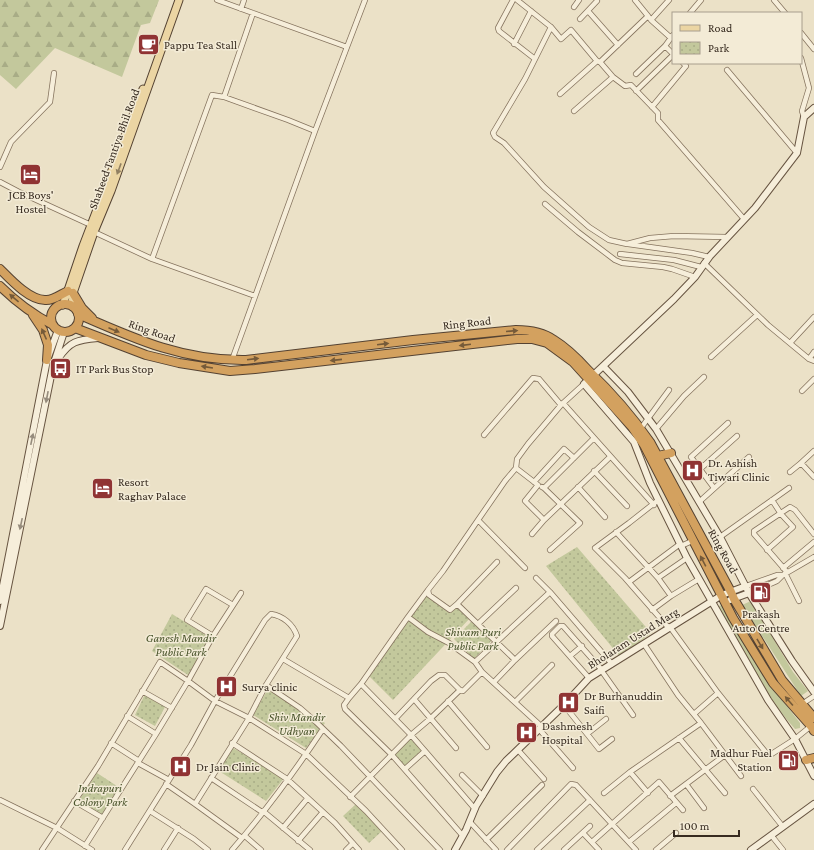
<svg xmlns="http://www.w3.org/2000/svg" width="814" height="850" viewBox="0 0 814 850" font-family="'Crimson Pro',serif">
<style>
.forest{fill:url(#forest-firs)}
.park{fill:url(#park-dots)}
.garden{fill:#c3c89c}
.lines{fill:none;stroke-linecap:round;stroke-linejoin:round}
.street-casing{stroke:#85735e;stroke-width:6}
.secondary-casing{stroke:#675441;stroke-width:8}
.primary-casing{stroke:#544232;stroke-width:9}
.highway-casing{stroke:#544232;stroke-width:10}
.street{stroke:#f6eeda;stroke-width:4.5}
.secondary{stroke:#f6eeda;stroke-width:6}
.primary{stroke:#ebd5a3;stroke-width:7}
.highway{stroke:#d3a15f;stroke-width:8}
.oneway{fill:#918062}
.oneway2{fill:#755a39}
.oneway3{fill:#968c7d}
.labels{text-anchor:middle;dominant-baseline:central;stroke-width:3;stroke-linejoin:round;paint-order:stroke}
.poi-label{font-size:12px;fill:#372b20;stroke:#f3ebd6;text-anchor:start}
.street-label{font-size:12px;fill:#372b20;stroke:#f3ebd6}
.park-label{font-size:12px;font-style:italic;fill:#475229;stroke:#f3ebd6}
</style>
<defs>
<pattern id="forest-firs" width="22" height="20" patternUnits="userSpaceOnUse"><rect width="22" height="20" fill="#c3c89c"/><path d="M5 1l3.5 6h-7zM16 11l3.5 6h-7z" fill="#a8ac86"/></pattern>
<pattern id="park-dots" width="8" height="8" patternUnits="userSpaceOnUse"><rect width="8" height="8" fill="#c3c89c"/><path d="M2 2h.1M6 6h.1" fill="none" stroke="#a8ac86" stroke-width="1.8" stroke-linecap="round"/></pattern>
</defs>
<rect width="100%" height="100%" fill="#ebe1c7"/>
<path class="forest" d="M0,0H159L150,23L141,25L122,77L55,48L16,89L0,75Z"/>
<path class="park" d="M577,547L651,633L620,657L546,566Z
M427,594L448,612L458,607L471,617L393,700L369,676Z
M172,614L211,638L188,675L152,651Z
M473,620L493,639L474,659L454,639Z
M268,689L325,723L306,748L253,715Z
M145,694L166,705L155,726L135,715Z
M410,738L422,750L405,767L394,755Z
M233,748L285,777L266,801L219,771Z
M97,773L120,788L103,816L79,800Z
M356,804L382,831L369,843L343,816Z"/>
<path class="garden" d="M751,601L793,672L808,691L801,696L742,605Z
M723,605L776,692L800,723V728L795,729C762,693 741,647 718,606Z"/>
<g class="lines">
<defs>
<path id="street" d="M217,0L347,47L315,131
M513,0L498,28L499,31L535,59
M517,0L551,27L525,79L496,128L493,133L495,137L504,143L544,187L589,227L609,240L627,244L650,238L674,236L727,237
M635,0L648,16
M774,0L785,13
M574,7L579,0
M241,9L244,0
M588,11L618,45
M690,13L701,0
M580,19L597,1
M651,20L671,38
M551,27L561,39L571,30L597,61L600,62L613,77L574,111
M801,33L814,49
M514,44L531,11
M665,46L673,54
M347,47L365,0
M801,58L809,88L802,111L804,117
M600,62L648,16L651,20L669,0
M727,70L797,153
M636,74L665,46L673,35
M613,77L625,86L631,85L658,113V120L744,219
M636,91L673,55
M560,94L597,61
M224,97L212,95L152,259L255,296
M652,107L686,66L683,63
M0,167L11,142L50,102L54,73
M0,182L19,192L91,225
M545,204L578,232L615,260L622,263L663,267L672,269L695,277
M94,232L152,259
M628,244L692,253L709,257
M620,254L674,260L701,267
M704,263L768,325L809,359L814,361
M790,343L814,317
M711,357L757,315
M809,359L814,352
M232,360L315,131L288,120L224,97L253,13
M802,391L814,379
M563,403L654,505
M641,428L669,390
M656,429L684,396L704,377
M484,435L533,378L539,379L561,405
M801,463L814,451
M516,468L538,485L525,501L544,520L610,457
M699,470L737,436
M594,471L627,506
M790,472L801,463L814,477
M534,482L564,449L574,458
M542,487L544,488L593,439
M578,487L605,517
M544,488L580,523L550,550
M714,488L691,457L728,423
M657,501L629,523L595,548L625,578L667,626L670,627L718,693L767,754L770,755L795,739L811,726
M699,502L749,457
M478,520L505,481L516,468L517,459L528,444L561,405L584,384
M616,532L658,578L671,596
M532,534L544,520
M720,537L789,488
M681,546L692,541
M767,550L793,527L781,514L772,500
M783,568L814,542
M787,572L754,534V531L790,507L795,510L814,534
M785,573L799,601
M536,578L550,592
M658,578L687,558
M629,582L680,544
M746,586L777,575H783
M241,593L213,636L188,681L215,701L265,620L271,614C283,616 293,624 297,636L266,685L249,718L195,804L242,838
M749,593L777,581L783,575L814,557
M457,604L450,610L429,595L428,590L443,571L478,520L525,568
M652,610L671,596L699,579
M408,617L428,632L449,643L475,662
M478,624L516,588
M213,636L187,620L206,589L233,605
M644,644L678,695L701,723L741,776
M570,656L582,646
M283,659L349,698L344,705L345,709L392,755L463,836
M515,660L556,621
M601,670L633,715
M589,678L552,636V634L560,626H563L602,670
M494,682L515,660L457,604L497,562
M361,684L408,617L428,590
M266,685L300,708L316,722L341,746L440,850
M142,691L172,708
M349,698L361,684L411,735L350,797
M414,699L456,748
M448,701L487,747
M515,702L552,665
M802,704L814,696
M564,705L599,749L612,739
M694,714L718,693
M127,716L156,734
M396,718L431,681L439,675H445L460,690L463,691L482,672
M542,727L482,672L475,662L550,592L612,664
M539,729L573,768
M587,734L606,719
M679,738L725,793
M111,743L139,761
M232,743L287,779L335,823L359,850
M518,750L544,779
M425,751L411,735L431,718L460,690
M138,763L169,780
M405,769L425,751L475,809
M630,772L648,793
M462,775L483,796
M211,778L262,812
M166,784L195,804
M686,784L704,808
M753,789L783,827
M604,793L630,772L701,723
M670,796L725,755
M0,800L57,828L92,850
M74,801L103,818
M150,811L194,839L208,850
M263,811L310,850
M470,822L496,850
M283,828L307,799
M583,833L599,850
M771,835L783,850
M245,836L261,850
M486,840L542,785
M298,841L323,812
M592,842L659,782L683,810
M629,842L676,803
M42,850L98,766L160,662L188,681L156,734L85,846
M125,850L191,745L215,701L249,718L306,754L366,811L402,850
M164,850L178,828
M232,850C265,812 295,771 323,729
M346,850L353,843
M507,850L571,784L576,785L636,850
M537,850L590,800
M564,850L590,826
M656,850L676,833"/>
<path id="secondary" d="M814,108L804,117L797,153L755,208L710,256L695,277L674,299L584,384L634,442L650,483L687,558L768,700L795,739L814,776
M58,359C70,341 77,340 98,338
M603,366L628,392L656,429L720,537L749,593L792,661L814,692
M730,600L749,593
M0,601L47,360L58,330
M0,626L53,366L64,332
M455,850L466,830L476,806L497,772L506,761L564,705L589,678L722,595L746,586
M751,850L814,804"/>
<path id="primary" d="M63,305L83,246L143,89
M72,306L73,293L94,232L111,191L179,0"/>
<path id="highway" d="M0,269C10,279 29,300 45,300C53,301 61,294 68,291
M0,286C15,301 34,315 53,325
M73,293L82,308L92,318
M51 318a14 14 0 1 1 28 0a14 14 0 1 1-28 0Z
M78,314C135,339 183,361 246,360L413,340L516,330C530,330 543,332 554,340C567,348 578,359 588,370C611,392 632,416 650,442L731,592L734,599L782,680L814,718
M33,315L43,330L48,345L47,360
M75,328L146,355L179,363L230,371L255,369L517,339H532L547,343L573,362L632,427L644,445L733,618L773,683L811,726L814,731
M658,456L671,453
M806,760L814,758"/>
</defs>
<use href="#street" class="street-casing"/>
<use href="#secondary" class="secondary-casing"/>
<use href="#primary" class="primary-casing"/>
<use href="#highway" class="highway-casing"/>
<use href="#street" class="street"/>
<use href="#secondary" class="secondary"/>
<use href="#primary" class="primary"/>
<use href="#highway" class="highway"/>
</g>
<defs><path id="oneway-solid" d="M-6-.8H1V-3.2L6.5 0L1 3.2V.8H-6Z"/></defs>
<use class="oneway" href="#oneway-solid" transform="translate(119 169) rotate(110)"/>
<g class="oneway2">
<use href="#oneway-solid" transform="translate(14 298) rotate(-140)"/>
<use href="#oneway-solid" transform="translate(114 330) rotate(23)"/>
<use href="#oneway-solid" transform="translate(512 331) rotate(-5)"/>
<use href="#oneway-solid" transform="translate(44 334) rotate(-114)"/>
<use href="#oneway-solid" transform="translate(383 344) rotate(-7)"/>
<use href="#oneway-solid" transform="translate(465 345) rotate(173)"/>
<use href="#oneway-solid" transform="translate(253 359) rotate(-7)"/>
<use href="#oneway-solid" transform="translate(336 360) rotate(174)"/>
<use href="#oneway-solid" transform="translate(207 367) rotate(-171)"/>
<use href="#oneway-solid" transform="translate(703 561) rotate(-118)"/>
<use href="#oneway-solid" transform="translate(760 644) rotate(59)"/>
<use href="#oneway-solid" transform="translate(789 701) rotate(-131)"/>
</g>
<g class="oneway3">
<use href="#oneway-solid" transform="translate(47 397) rotate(101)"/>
<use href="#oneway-solid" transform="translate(32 439) rotate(-78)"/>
<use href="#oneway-solid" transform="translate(21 524) rotate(102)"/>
</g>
<defs>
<symbol id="cafe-square" viewBox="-11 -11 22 22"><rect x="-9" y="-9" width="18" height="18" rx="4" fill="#903333" stroke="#f3ebd6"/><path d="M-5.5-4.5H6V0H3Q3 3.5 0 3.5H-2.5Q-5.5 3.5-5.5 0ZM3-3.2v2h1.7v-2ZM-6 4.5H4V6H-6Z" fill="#fff"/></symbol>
<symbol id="hotel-square" viewBox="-11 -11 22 22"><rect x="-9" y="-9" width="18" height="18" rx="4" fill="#903333" stroke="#f3ebd6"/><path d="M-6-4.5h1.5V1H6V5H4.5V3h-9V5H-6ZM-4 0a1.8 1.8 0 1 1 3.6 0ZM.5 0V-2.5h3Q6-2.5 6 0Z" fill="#fff"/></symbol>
<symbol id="bus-square" viewBox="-11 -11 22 22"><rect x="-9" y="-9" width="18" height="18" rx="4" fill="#903333" stroke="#f3ebd6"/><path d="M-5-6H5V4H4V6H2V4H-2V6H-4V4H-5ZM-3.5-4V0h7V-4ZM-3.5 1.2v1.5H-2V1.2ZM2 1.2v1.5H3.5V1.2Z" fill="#fff"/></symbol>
<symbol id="hospital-square" viewBox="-11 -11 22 22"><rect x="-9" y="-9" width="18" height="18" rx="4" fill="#903333" stroke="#f3ebd6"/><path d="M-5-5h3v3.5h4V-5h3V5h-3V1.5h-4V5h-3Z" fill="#fff"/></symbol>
<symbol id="fuel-square" viewBox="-11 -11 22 22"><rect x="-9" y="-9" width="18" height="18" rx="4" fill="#903333" stroke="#f3ebd6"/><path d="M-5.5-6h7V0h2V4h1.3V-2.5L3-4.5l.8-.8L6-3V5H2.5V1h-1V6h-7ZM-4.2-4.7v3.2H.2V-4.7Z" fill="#fff"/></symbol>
</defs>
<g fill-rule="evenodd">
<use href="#cafe-square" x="136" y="32" width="25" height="25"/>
<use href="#hotel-square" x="18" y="162" width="25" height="25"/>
<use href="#bus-square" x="48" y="356" width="25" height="25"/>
<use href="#hospital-square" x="680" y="458" width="25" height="25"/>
<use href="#hotel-square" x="90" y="476" width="25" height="25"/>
<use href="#fuel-square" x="748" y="580" width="25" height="25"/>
<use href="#hospital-square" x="214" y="674" width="25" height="25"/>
<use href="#hospital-square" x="556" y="690" width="25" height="25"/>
<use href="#hospital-square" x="514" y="720" width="25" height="25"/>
<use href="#fuel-square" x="776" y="748" width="25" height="25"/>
<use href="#hospital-square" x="168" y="754" width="25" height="25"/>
</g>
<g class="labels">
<g class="poi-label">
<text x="164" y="45">Pappu Tea Stall</text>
<text x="31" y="195" text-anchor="middle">JCB Boys'<tspan x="31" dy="14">Hostel</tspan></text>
<text x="76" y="369">IT Park Bus Stop</text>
<text x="708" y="463">Dr. Ashish<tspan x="708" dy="14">Tiwari Clinic</tspan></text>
<text x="118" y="482">Resort<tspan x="118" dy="14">Raghav Palace</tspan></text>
<text x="761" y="614" text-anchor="middle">Prakash<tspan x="761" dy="14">Auto Centre</tspan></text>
<text x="242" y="687">Surya clinic</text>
<text x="584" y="696">Dr Burhanuddin<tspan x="584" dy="14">Saifi</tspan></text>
<text x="542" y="726">Dashmesh<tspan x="542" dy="14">Hospital</tspan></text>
<text x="772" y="753" text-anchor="end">Madhur Fuel<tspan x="772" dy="14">Station</tspan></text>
<text x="196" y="767">Dr Jain Clinic</text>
</g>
<g class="street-label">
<text transform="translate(114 149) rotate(-70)">Shaheed Tantiya Bhil Road</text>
<text transform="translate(467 323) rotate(-6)">Ring Road</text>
<text transform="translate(152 331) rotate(19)">Ring Road</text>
<text transform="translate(723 551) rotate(61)">Ring Road</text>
<text transform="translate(633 638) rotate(-32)">Bholaram Ustad Marg</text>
</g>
<g class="park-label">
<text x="473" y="632">Shivam Puri<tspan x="473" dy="14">Public Park</tspan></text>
<text x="181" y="638">Ganesh Mandir<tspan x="181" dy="14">Public Park</tspan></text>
<text x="297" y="717">Shiv Mandir<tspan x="297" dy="14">Udhyan</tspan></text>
<text x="100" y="788">Indrapuri<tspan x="100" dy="14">Colony Park</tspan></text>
</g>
</g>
<rect x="672" y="12" width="130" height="52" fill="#f3ebd6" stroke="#a89e8d"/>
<rect x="680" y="25" width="20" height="6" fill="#ebd5a3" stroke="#a89e8d"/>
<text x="708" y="32" font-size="12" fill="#372b20">Road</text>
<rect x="680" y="42" width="20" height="12" fill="url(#park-dots)" stroke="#a89e8d"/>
<text x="708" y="52" font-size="12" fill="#372b20">Park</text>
<path d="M674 830v6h65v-6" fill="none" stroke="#372b20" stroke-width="2"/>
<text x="680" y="830" font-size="12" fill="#372b20" stroke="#f3ebd6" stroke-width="3" paint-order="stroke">100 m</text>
</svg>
